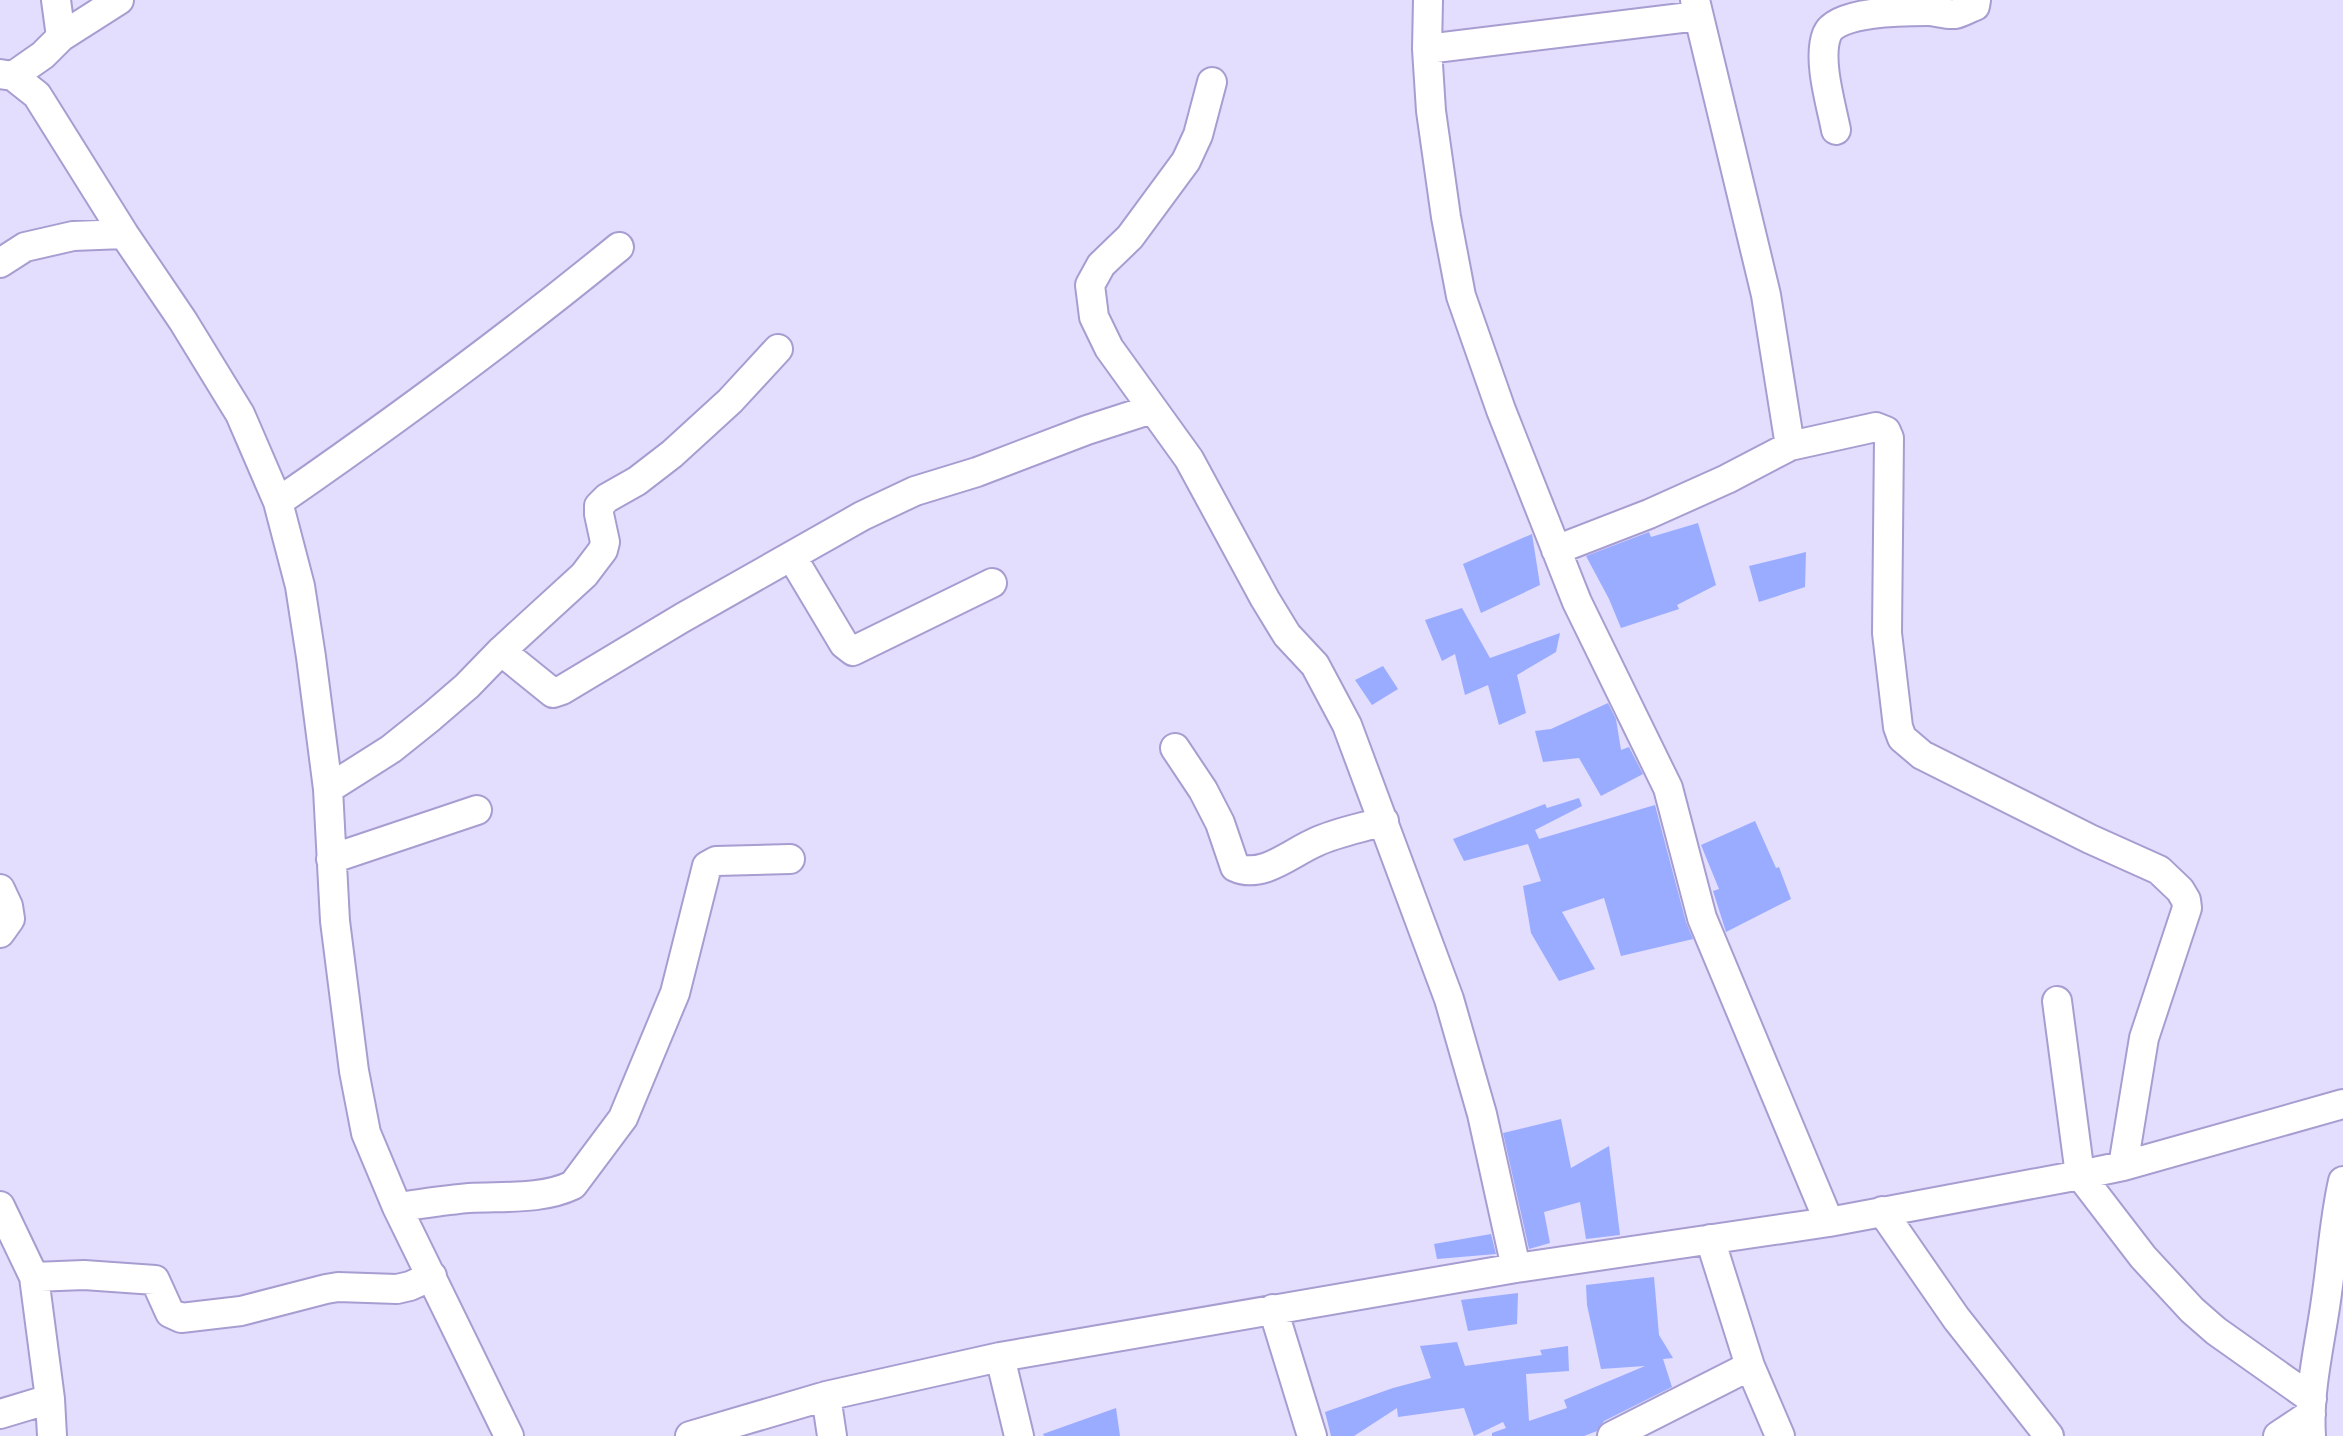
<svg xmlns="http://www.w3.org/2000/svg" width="2343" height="1436" viewBox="0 0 2343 1436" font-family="Jost,sans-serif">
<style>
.building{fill:#99acff}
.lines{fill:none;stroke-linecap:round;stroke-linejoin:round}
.minor-casing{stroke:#a79dd0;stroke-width:32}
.minor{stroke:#fff;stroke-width:28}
</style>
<rect width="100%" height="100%" fill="#e3ddfe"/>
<path class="building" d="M1698,523L1716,585L1677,605L1679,609L1621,628L1609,599L1586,556L1649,532L1651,537Z
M1532,534L1540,585L1481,613L1463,564Z
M1806,552L1805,587L1759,602L1749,566Z
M1462,608L1490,658L1560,633L1556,652L1517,675L1526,713L1499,725L1488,685L1465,695L1455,654L1442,661L1425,620Z
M1383,666L1398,689L1372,705L1355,680Z
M1608,703L1616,719L1621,750L1629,747L1643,774L1601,796L1579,758L1543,762L1535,731L1551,729Z
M1579,798L1582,806L1535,830L1539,839L1655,805L1686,922L1693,939L1621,956L1604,898L1562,912L1595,969L1559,981L1531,933L1523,886L1541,881L1528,844L1464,861L1453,839L1545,804L1547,808Z
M1755,821L1776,868L1779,867L1791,899L1726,932L1713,891L1719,889L1701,845Z
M1561,1119L1571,1168L1609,1146L1620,1235L1586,1239L1580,1202L1544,1212L1550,1243L1529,1249L1503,1133Z
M1491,1234L1496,1254L1437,1259L1434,1244Z
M1654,1277L1659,1335L1673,1358L1663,1359L1672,1387L1604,1421L1597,1431L1584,1436H1492V1433L1506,1428L1503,1422L1474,1436L1464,1408L1398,1417L1397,1408L1354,1436H1331L1325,1412L1393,1388L1431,1378L1420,1346L1457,1342L1465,1366L1542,1355L1540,1350L1568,1346L1569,1371L1526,1374L1529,1421L1567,1408L1564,1400L1645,1366L1601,1369L1587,1305L1586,1285Z
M1518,1293L1517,1324L1468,1331L1461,1300Z
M1116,1408L1120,1436H1044L1043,1434Z"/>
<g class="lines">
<defs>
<path id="minor" d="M56,0L61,37
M1428,0L1427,49L1431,111L1446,217L1461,296L1501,410L1577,602L1668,788L1702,918L1829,1222
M1695,0L1766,295L1790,446
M1427,49L1698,16
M0,74L13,76L37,95L124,234L183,321L240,414L278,502L300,586L311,657L328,789L335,921L354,1071L366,1133L397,1207L509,1436
M13,76L43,55L61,37L119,0
M1212,82L1198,135L1186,161L1130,237L1101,265L1090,285L1094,317L1109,348L1189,459L1265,599L1287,635L1315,665L1347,725L1449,999L1482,1114L1516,1268
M1836,130C1831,104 1817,59 1827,34C1836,11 1905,11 1928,11C1936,11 1946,15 1955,14C1961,13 1969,8 1975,6L1976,0
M0,263L25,247L73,236L124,234
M278,502C395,421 509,337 619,247
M1556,550L1649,514L1727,479L1790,446L1876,427L1886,431L1889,438L1887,633L1898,727L1902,738L1922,755L2090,839L2159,870L2180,890L2186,900L2187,908L2144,1038L2123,1166
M792,557L844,644L853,651L992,583
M501,651L553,693L562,690L682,618L862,516L915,491L977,472L1087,430L1152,409
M1175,748L1203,790L1220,823L1235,867C1262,880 1292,852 1316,842C1337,832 1362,828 1384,821
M328,789L391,749L431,717L467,686L501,651L584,575L603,550L605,542L599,514V506L607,498L637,481L672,454L730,401L778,349
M331,859L477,810
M0,889L8,906L10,919L0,933
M2057,1001L2080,1175L2143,1257L2192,1310L2216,1331L2312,1399
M0,1206L34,1277L50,1399L52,1436
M397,1207C421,1204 445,1200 469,1198C503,1196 542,1200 573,1185L623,1118L675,993L707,866L716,861L790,859
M1882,1211L1956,1318L2049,1436
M1710,1239L1750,1366L1780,1436
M34,1277L84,1275L155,1280L170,1313L181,1318L241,1311L326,1289L338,1287L397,1289L410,1286L432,1276
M1273,1309L1312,1436
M1000,1357L1019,1436
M826,1396L832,1436
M0,1414L50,1399
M690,1436L826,1396L1000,1357L1516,1268L1829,1222L2080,1175L2123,1166L2343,1104
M1612,1436L1750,1366
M2278,1436L2311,1414
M2311,1436C2308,1391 2320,1344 2326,1300C2332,1260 2334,1221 2343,1181"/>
</defs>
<use href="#minor" class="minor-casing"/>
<use href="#minor" class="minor"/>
</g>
</svg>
